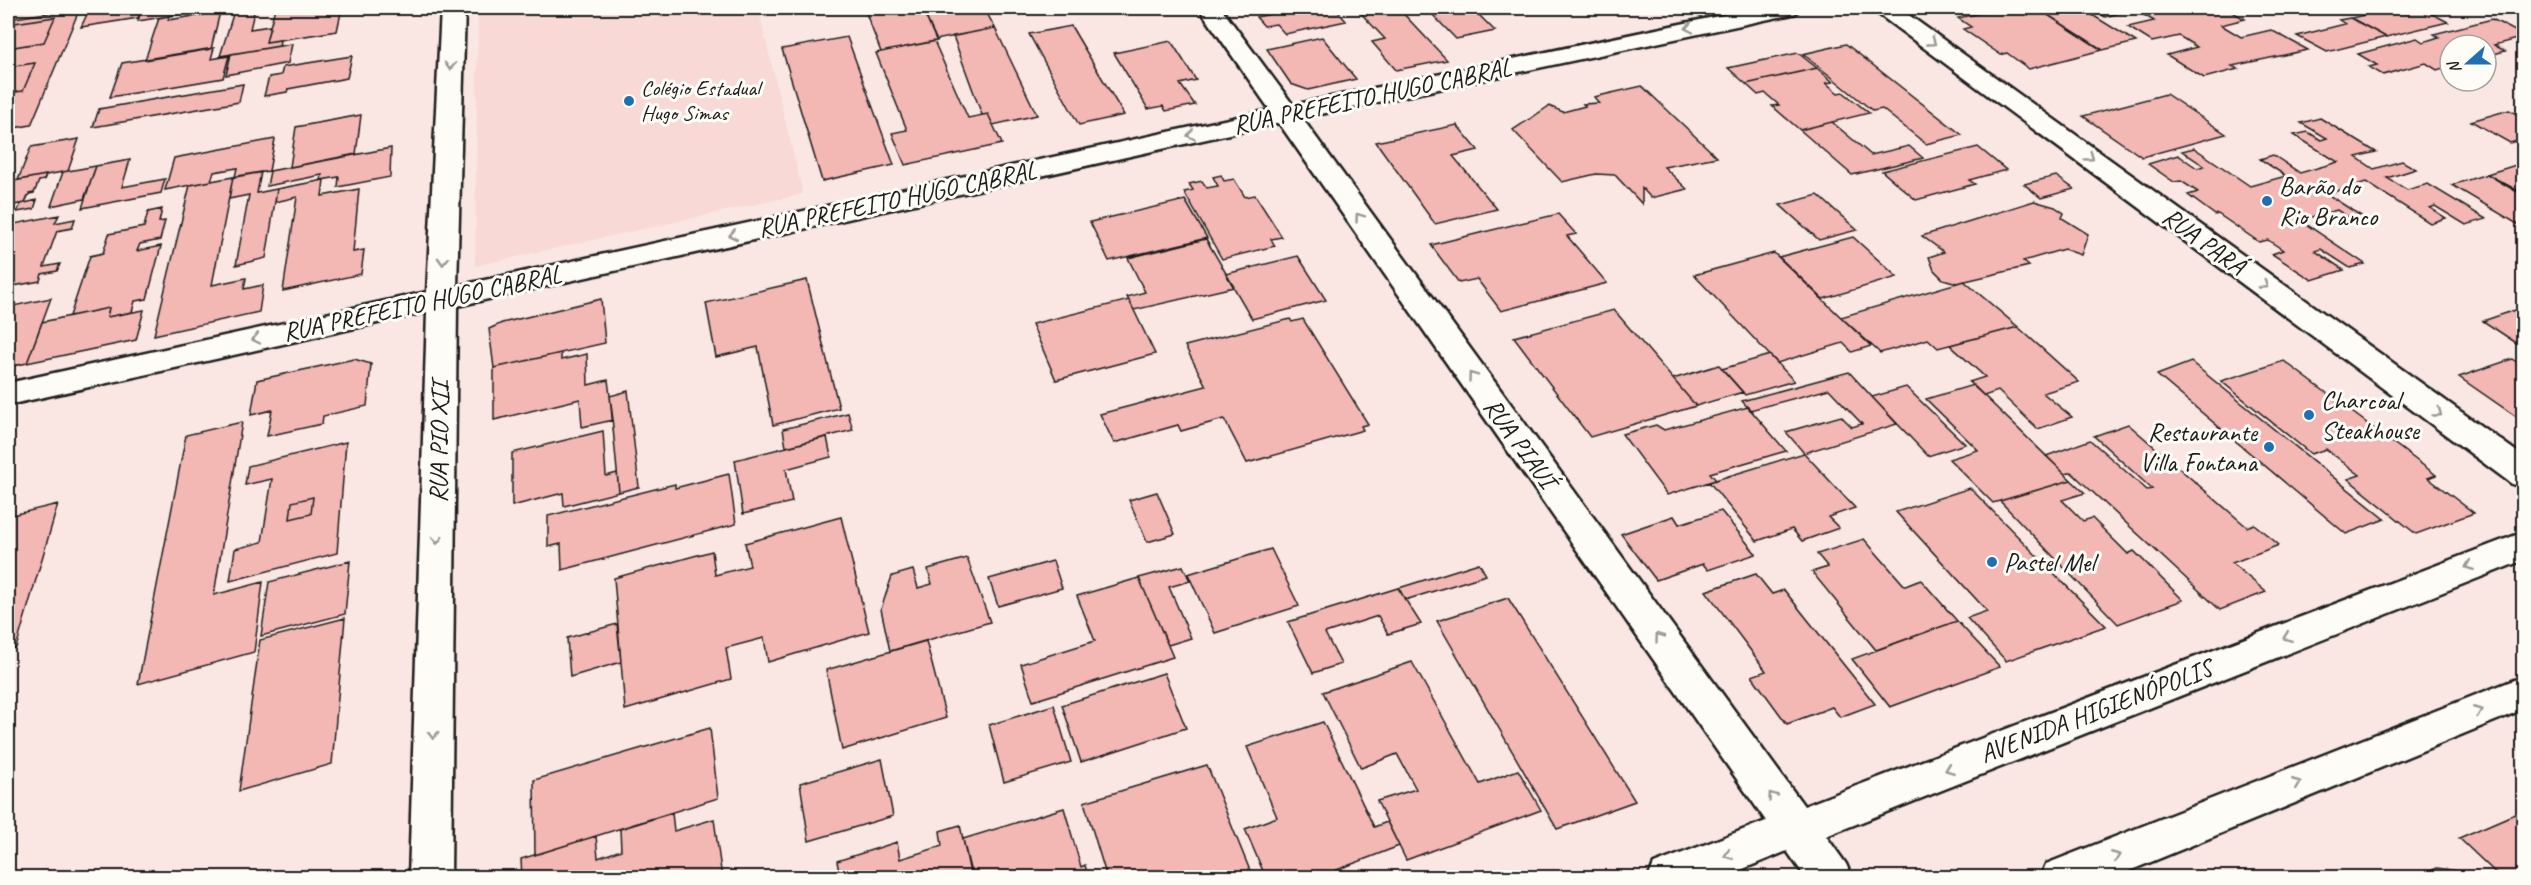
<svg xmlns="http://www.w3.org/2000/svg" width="2531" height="885" viewBox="0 0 2531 885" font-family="Caveat,sans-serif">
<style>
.built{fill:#f8d9d5}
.building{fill:#f3b7b4;stroke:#1c1c1c;stroke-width:1.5}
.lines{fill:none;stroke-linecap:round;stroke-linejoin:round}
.secondary-casing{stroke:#1c1c1c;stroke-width:5}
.secondary{fill:#fdfcf7;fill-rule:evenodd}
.oneway{stroke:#989794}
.poi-dot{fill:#1f6fb2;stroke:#fdfcf7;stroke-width:2}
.labels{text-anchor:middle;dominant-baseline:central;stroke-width:6;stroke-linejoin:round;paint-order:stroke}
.far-poi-label{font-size:22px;fill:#1c1c1c;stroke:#fdfcf7;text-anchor:start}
.street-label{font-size:26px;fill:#1c1c1c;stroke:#fdfcf7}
.poi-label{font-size:26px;fill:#1c1c1c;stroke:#fdfcf7;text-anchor:start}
</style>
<rect width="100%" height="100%" fill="#fae7e3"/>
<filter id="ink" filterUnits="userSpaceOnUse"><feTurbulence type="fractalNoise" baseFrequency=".0167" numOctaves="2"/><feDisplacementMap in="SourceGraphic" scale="12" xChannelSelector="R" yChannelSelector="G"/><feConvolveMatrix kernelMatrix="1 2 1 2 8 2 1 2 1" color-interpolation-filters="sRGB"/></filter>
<g filter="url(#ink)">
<path class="built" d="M478,8H758L803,194L475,266Z"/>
<path class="building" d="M80,8L31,125L8,129V19Z
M90,8H142L138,18L81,27Z
M142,8H218L138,21Z
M235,8H255L250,29L270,26L266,42L280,40L279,46L220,56Z
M275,8H342L337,31L266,42Z
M864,8H922L937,41L881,52Z
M963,8H984L995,28L936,40L925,15Z
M1266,8H1343L1336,9L1346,21L1285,34L1276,24L1264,26L1256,17L1271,14Z
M1356,8H1398L1447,60L1396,70L1372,42L1385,39Z
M1417,8H1472L1495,31L1456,39L1431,13L1424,14Z
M2003,8H2037L2102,50L2029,69L2007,53L2001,55L1963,29L1971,27L1958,18Z
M2037,8H2081L2136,42L2103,50Z
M2091,8H2195L2199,10L2225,8L2245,19L2221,25L2241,37L2271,30L2308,50L2232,66L2238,69L2204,78L2167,55L2197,47L2179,36L2152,42L2128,27L2154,21L2134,9L2105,17Z
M2395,8H2421L2448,22L2386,37L2351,18Z
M220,12L211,49L145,60L159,18L169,16L168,20Z
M55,17L44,42L8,48V24Z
M2350,18L2386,37L2327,52L2297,36L2345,24L2339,20Z
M2492,19L2515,31L2524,29V37L2494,45L2505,51L2486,56V45H2450V66L2437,70L2426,63L2383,75L2369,67L2377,65L2358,54L2417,38L2423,42L2439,37L2434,34Z
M1071,26L1124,115L1079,125L1029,34Z
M995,28L1037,115L993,125L988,114L982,115L953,36Z
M847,37L894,165L822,181L782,49Z
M1322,37L1356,79L1308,90L1291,84L1267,49Z
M934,41L968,118L988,114L1002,144L905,165L892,133L907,130L876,53Z
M1171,41L1196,80L1180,84L1195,105L1166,111L1163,106L1148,109L1114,53Z
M292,44L288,63L226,75L231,54Z
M1846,44L1962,135L1926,144L1882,109L1873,111L1803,54Z
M214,48L211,59L229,56L223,78L110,97L122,63Z
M1798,53L1817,68L1746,84L1728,68Z
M352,56L347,78L288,89L287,92L264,96L269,77L281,75L283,67Z
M35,63L23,91L8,93V67Z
M1817,68L1833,82L1826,83L1838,93L1843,92L1869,113L1800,130L1772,106L1779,105L1765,93L1758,95L1746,84Z
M243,84L239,102L93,127L99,109Z
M1642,86L1717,157L1664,167L1687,189L1651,198L1642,188V204L1615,175L1596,174L1562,182L1513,130L1549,106L1563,112L1585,106L1583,104L1599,103L1594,97Z
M2166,94L2226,134L2142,157L2083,116Z
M2509,110L2524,118V139L2510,143L2471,121Z
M361,115L356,154L290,167L296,127Z
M2320,118L2376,152L2356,157L2374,169L2402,161L2416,169L2387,178L2407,190L2428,184L2486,219L2466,225L2435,206L2430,208L2446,218L2430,223L2366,182L2327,194L2372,223L2362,226L2337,210L2300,220L2365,264L2350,268L2321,249L2315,251L2344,270L2312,280L2272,254L2283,250L2268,240L2259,242L2218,214L2215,215L2188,195L2198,192L2181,181L2174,182L2148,164L2178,155L2197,168L2204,166L2182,151L2194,148L2250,186L2286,176L2260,159L2273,155L2300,173L2338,162L2294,135L2308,132L2321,140L2327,138L2301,123Z
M1832,122L1871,155L1909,146L1923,158L1852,175L1800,130Z
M1457,125L1478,150L1453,156L1497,209L1435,224L1376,142Z
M79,139L68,171L18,180L31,147Z
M275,139L269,171L235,177L237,168L214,172L211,181L165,190L174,158Z
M1978,147L2006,170L1969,180L1975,184L1916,200L1882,171Z
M391,148L390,177L338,187L339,177L321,180L322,175L267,186L270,171Z
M130,160L122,187L165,179L161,193L82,208L96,166Z
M2519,164L2524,167V194L2487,174Z
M96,166L84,199L51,206L63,172Z
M261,172L257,193L277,189L266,258L236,265L249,195L229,199L233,177Z
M2487,174L2524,196V228L2452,185Z
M46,175L44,180L39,181L34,193L29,194L25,203L8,206V196L14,181Z
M1221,175L1224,181L1234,179L1245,197L1255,195L1282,237L1271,239L1275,246L1222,259L1184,192L1193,190L1189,184L1202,181L1207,188L1218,186L1213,177Z
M2056,176L2074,189L2041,198L2024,184Z
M233,177L212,285L246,278L244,289L263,285L259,312L154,335L190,185Z
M324,180L322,196L359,189L353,252L364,250L361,274L283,291L297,197L275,202L277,189Z
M1818,195L1857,230L1819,240L1780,205Z
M37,200L34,209L17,212L21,204Z
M1185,200L1207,238L1109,261L1090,222Z
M2034,201L2055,207L2064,213L2062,218L2088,234L2081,255L2064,249L2023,261L2029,266L1957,283L1943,279L1934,270L1929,257L1944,252L1922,236Z
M162,209L159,222L165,221L160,240L140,244L137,251L161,246L147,299L135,301L132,312L107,317L109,308L70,316L90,256L103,253L109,234L144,227L148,212Z
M1558,214L1576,234L1567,236L1607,283L1501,311L1477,279L1459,283L1431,245Z
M59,215L55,223L75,219L72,228L57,231L44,267L60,264L57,271L42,274L40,281L8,287L9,225Z
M1853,237L1897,277L1823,299L1779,257Z
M1206,239L1234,287L1134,310L1127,297L1145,292L1128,258Z
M1774,253L1871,346L1852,352L1843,343L1777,363L1694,275Z
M1298,256L1326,300L1252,319L1226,274Z
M807,280L839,408L773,425L758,347L716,357L706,303Z
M1964,281L2018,327L1938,348L1928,339L1880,353L1841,317Z
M51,298L27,363L8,367V307Z
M601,299L605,343L494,368L489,329L502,323Z
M1129,300L1155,354L1056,380L1032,324Z
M2524,307V348L2483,321Z
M109,308L107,317L144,310L136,340L27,363L42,322Z
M1614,310L1696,406L1590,437L1514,337Z
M1290,319L1292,322L1303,319L1368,424L1361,426L1363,430L1247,463L1224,419L1181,431L1178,425L1114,443L1100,414L1206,386L1185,346Z
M2018,327L2079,382L2043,393L2072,417L2038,429L1998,391L1984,396L1969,382L1985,377L1950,345Z
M561,353V360L587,354L588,385L608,380L613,420L582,427L580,399L494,420V368Z
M1770,355L1794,381L1745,395L1722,369Z
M354,359L371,364L367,406L323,416L322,424L267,436L272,410L251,415L257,380Z
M2512,359L2524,367V422L2459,377Z
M2284,361L2436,475L2428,478L2474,513L2416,534L2348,479L2360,475L2326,449L2311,454L2221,381Z
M2191,362L2385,519L2346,534L2157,375Z
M1719,365L1743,392L1696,406L1673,379Z
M1849,372L1897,424L1804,453L1786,432L1841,416L1852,427L1862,424L1829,389L1750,410L1742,401Z
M1973,385L2071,480L1993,503L1949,459L1978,450L1926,399Z
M1906,387L1965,444L1928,456L1872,397Z
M628,391L639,487L619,492L610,396Z
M1748,407L1786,451L1710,473L1716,480L1667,495L1622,434L1656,425L1664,430Z
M848,413L853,430L786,447L783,429Z
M242,422L214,595L263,582L254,652L138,684L186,435Z
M2128,424L2247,527L2254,524L2279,545L2232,563L2266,592L2220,610L2071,472L2065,474L2046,456L2090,440L2147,490L2152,489L2094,436Z
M603,431L606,476L617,473L619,492L564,506L563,493L512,506V453Z
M827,437L831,457L786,469L792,502L743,514L735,460Z
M346,442L337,553L230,581L235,549L262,542L272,479L245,485L248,466Z
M1804,453L1855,508L1828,517L1839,528L1802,541L1792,529L1757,541L1709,482Z
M729,474L736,524L562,570L561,544L548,547V516L675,484V488Z
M2071,480L2085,493L2062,500L2083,521L2092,518L2128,554L2134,551L2183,600L2118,624L2000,501Z
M1970,488L2106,626L2006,661L1967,618L1987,611L1896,512Z
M1157,492L1175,534L1147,542L1129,500Z
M313,497L311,514L290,519L292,502Z
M58,504L16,648L8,650V516Z
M1721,511L1756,554L1708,570L1703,564L1656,580L1621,534L1674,516L1679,524Z
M841,517L869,632L768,662L764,638L726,648L731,679L625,710L614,578L712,551L715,575L750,566L745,543Z
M1864,539L1905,586L1921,580L1957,621L1876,650L1812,572L1828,567L1817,554Z
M1271,549L1299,606L1215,633L1188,574Z
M967,558L990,622L890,651L881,609L892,576L913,570L918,588L932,584L928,569Z
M350,561L345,614L261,636L269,582Z
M1053,561L1062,588L998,606L989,579Z
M1479,563L1486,575L1405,600L1399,588Z
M1183,566L1190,581L1169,587L1191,638L1168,645L1139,578Z
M1756,574L1772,594L1784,590L1875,704L1840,717L1832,707L1787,724L1752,676L1766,671L1706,591Z
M1139,578L1173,657L1033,701L1021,664L1095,641L1077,596Z
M1398,588L1421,624L1388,634L1378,616L1325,633L1341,664L1313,673L1288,622Z
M1508,598L1635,801L1557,829L1437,621Z
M345,618L332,764L239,791L260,640Z
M1957,621L2000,667L1890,707L1852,659Z
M617,624L621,662L570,677L567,638Z
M926,641L946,718L842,750L826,670Z
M1412,662L1480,784L1518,770L1541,810L1406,860L1377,801L1416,789L1397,754L1361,768L1323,692Z
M1164,673L1186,728L1081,762L1062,705Z
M1054,705L1071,762L1004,782L989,725Z
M1323,722L1374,827L1387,822L1399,846L1316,878H1266L1245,829L1277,817L1247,747Z
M710,728L718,798L535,855L534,780Z
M882,759L893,816L809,841L800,783Z
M1207,765L1253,878H1107L1084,802Z
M1064,808L1081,867L1085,865L1088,878H972L963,839Z
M2524,810V878H2501L2459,838Z
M672,813L674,831L714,819L722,878H522L521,859L596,836L598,858L621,850L620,829Z
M960,825L971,878H840L837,861L897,842L900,859L942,846L940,831Z
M2437,868L2458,871L2465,878H2416Z"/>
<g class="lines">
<defs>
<path id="secondary" d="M441,8H465L457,286L1270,110L1199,8H1221L1293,105L1757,8H1799L1796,13L1788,15L1302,118L1804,806L2524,532V560L1826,836L1846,864L1852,878H1806L1787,851L1721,878H1648L1654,864L1766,821L1279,123L457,306L451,878H409L427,312L8,405V383L427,292Z
M1874,8H1899L2524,457V487L2512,484L1877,13Z
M2524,676V709L2112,878H2040L2046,864Z"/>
</defs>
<use href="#secondary" class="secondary-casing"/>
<use href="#secondary" class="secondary"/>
</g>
<defs><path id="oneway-chevron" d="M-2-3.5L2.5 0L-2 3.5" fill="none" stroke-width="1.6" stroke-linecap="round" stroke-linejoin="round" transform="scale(1.5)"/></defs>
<g class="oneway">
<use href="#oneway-chevron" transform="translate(1689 28) rotate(168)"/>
<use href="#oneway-chevron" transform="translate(1932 42) rotate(36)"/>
<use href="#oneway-chevron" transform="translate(450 66) rotate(92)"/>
<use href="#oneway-chevron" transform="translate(1191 135) rotate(168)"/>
<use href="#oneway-chevron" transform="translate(2090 157) rotate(36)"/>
<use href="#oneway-chevron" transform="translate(1359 217) rotate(-126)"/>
<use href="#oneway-chevron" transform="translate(733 235) rotate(168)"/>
<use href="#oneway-chevron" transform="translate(443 261) rotate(92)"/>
<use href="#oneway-chevron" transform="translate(2264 285) rotate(36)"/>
<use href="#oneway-chevron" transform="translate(256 339) rotate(168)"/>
<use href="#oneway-chevron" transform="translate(1472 376) rotate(-126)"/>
<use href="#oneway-chevron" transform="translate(2438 413) rotate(36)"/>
<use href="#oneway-chevron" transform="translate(437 540) rotate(91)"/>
<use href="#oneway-chevron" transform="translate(2469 566) rotate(159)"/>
<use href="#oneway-chevron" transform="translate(1659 637) rotate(-126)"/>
<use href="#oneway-chevron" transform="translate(2287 637) rotate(159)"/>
<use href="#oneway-chevron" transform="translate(2478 711) rotate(-22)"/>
<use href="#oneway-chevron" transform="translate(433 735) rotate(91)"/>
<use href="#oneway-chevron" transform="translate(1949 769) rotate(159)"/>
<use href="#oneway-chevron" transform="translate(2297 783) rotate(-22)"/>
<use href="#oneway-chevron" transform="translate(1772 796) rotate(-126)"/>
<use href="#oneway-chevron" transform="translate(1728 855) rotate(159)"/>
<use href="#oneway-chevron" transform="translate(2116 856) rotate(-22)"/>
</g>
</g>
<g class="poi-dot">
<circle cx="629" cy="101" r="6"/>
<circle cx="2267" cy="201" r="6"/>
<circle cx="2309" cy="415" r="6"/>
<circle cx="2269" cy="447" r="6"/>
<circle cx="1992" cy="562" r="6"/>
</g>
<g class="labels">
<g class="far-poi-label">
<text x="641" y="88">Colégio Estadual<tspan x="641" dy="25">Hugo Simas</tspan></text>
</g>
<g class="street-label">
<text transform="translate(1372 96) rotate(-12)">RUA PREFEITO HUGO CABRAL</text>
<text transform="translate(897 199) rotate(-12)">RUA PREFEITO HUGO CABRAL</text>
<text transform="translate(2204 241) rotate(36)">RUA PARÁ</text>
<text transform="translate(422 303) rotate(-12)">RUA PREFEITO HUGO CABRAL</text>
<text transform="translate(439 442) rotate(-89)">RUA PIO XII</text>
<text transform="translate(1520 443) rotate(54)">RUA PIAUÍ</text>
<text transform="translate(2096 711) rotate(-21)">AVENIDA HIGIENÓPOLIS</text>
</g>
<g class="poi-label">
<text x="2279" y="186">Barão do<tspan x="2279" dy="30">Rio Branco</tspan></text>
<text x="2321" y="400">Charcoal<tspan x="2321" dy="30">Steakhouse</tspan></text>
<text x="2257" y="432" text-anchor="end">Restaurante<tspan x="2257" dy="30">Villa Fontana</tspan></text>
<text x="2004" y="562">Pastel Mel</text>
</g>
</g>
<rect width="2531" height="885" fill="none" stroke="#fdfcf7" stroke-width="30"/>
<rect x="15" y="15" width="2501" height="855" fill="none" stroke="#1c1c1c" stroke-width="2" filter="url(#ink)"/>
<g transform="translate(2468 63) rotate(249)"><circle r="28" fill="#fdfcf7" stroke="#a3a29f" stroke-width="1.5"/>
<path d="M0-4.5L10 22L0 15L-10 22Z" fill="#1f6fb2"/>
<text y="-9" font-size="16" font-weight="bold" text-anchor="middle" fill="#1c1c1c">N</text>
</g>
</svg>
